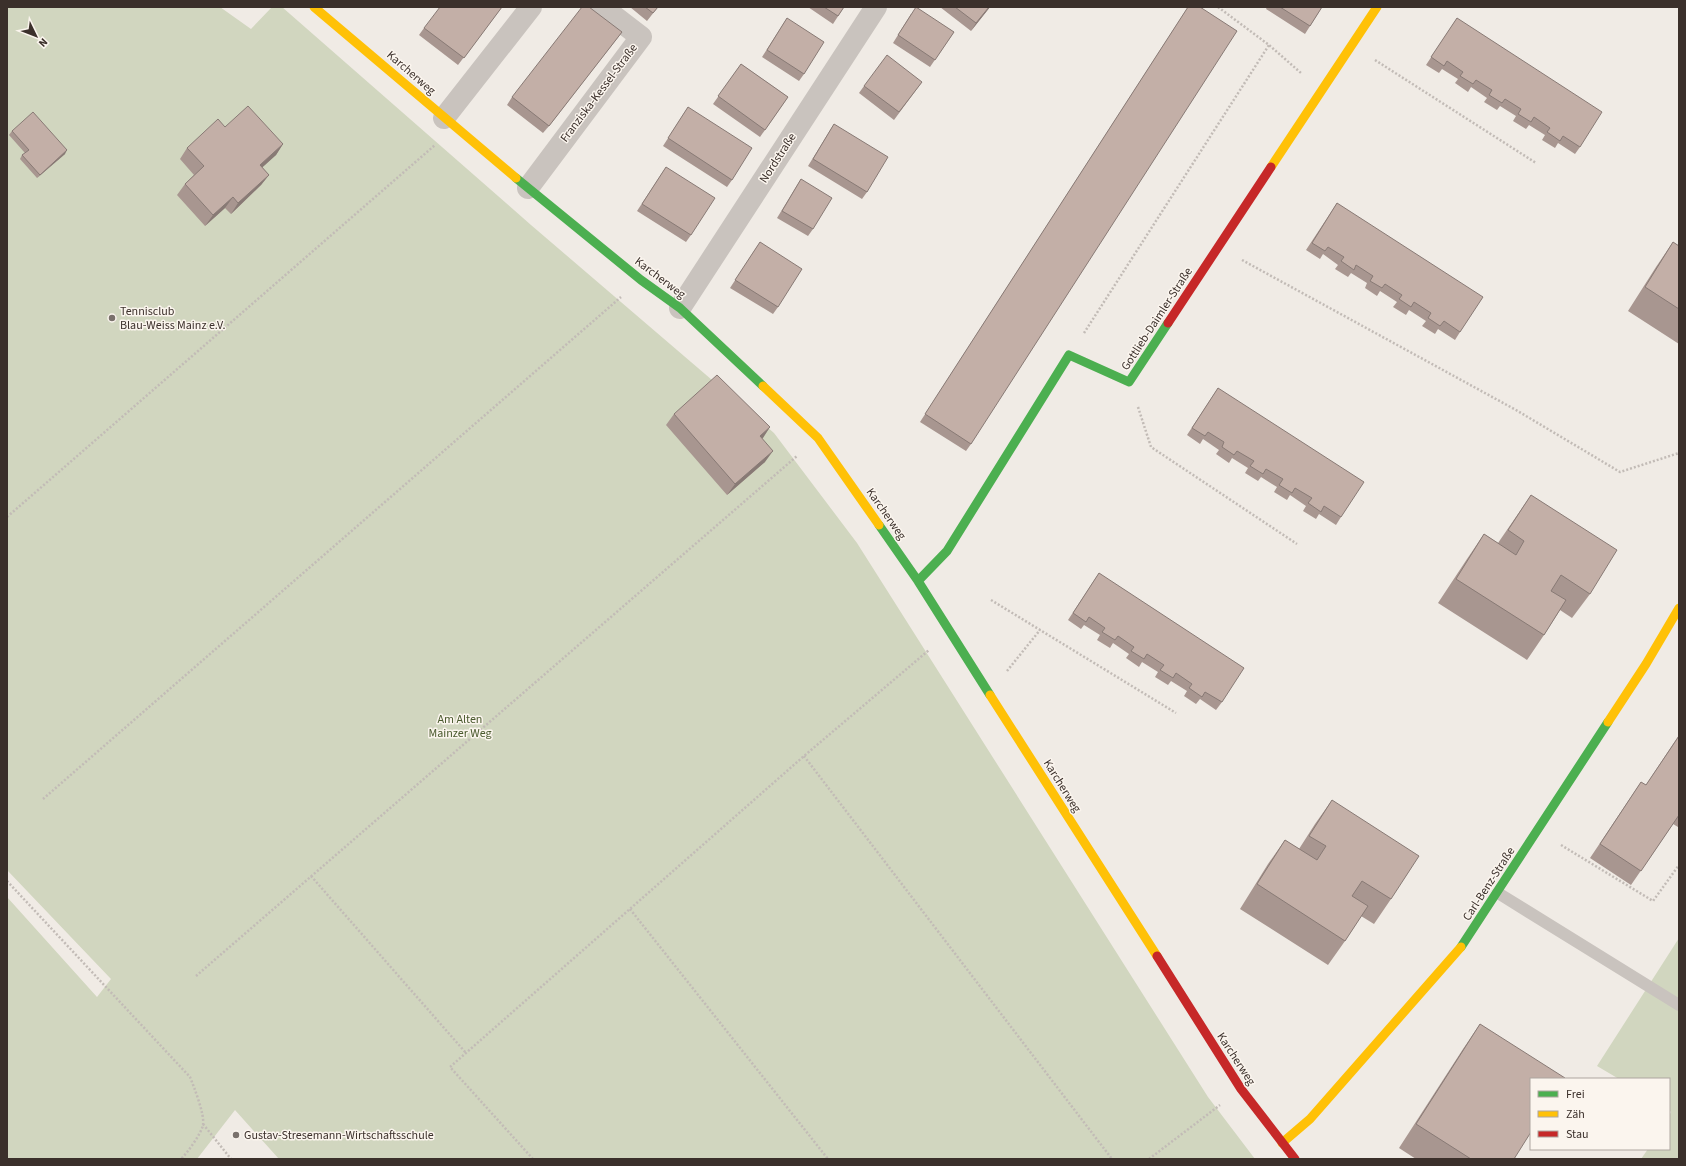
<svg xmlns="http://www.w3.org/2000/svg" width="1686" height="1166" viewBox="0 0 1686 1166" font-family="'Source Sans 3',sans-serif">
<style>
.green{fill:#d1d6bf}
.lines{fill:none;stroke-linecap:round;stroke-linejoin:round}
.path{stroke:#c2bbb6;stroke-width:2.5;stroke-dasharray:2 2;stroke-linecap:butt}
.lane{stroke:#c9c3be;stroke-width:12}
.street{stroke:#c9c3be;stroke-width:22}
.fast{stroke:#4caf50;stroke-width:9}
.slow{stroke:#ffc107;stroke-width:9}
.jam{stroke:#c62828;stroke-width:9}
.wall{fill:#a89690}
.shaded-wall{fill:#887a75}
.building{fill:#c3afa7;stroke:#887a75}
.poi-dot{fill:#7a716c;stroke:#fbf5ee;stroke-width:1.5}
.labels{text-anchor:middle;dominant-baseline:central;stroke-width:3;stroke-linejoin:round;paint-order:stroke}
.street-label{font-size:12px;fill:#3b302b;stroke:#fbf5ee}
.poi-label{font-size:12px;fill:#3b302b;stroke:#fbf5ee;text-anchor:start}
.park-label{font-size:12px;fill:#4a5a2e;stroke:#fbf5ee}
</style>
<rect width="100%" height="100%" fill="#f0ebe5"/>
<path class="green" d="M7,7H220L251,29L272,7H282L531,225L774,433L857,543L1208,1097L1255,1159H279L235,1110L197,1159H7V897L97,997L111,979L7,870Z
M1679,938V1159H1641L1648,1149H1669V1116L1671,1112L1669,1110V1079H1619L1597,1066Z"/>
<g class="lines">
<path class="path" d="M1218,7L1269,45L1301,73
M1375,60L1536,163
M1242,260L1516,410L1620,472L1679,453
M1084,333L1269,45
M1138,407L1151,447L1297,544
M7,517L435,145
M991,600L1176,713
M1007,671L1040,630
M804,756L1112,1159
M43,799L621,297
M1561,845L1653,901L1679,865
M311,876L466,1053
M7,881L190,1077C194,1087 205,1115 203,1125C201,1134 188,1152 181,1159
M630,909L828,1159
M196,976L797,456
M203,1124L231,1159
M533,1159L450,1067L804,756L929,650
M1149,1159L1220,1105"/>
<path class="lane" d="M1498,893L1679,1005"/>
<path class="street" d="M444,118L531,7
M528,188L641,37L602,7
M680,308L876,7"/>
<path class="fast" d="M516,178L641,280L680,308L763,386
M879,525L918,581L990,695
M918,581L947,551L1069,355L1129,382L1168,323
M1461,947L1608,722"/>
<path class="slow" d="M314,7L516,178
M1271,167L1377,7
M763,386L818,438L879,525
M990,695L1157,956
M1608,722L1646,664L1679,608
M1282,1143L1310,1119L1461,947"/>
<path class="jam" d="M1168,323L1271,167
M1157,956L1241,1089L1295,1159"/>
</g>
<path class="wall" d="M502,7L458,65L419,35L424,28Z
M630,7H658L647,21Z
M808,7H844L833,24Z
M940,7H990L971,31Z
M1188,7L971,444L966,451L920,422Z
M1267,7H1322L1305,34L1266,9Z
M911,14L954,32L930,67L893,43Z
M787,18L804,74L799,81L762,57Z
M1457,18L1580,147L1575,154L1558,143L1555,148L1542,140L1545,135L1529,125L1526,129L1513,121L1516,116L1500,106L1497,110L1484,102L1487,98L1471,87L1468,92L1455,83L1458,79L1442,69L1439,73L1426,65Z
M622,32L543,133L507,105L512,97Z
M741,64L788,97L760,137L713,104Z
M922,82L894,120L859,93L864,86Z
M688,107L732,180L727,187L663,146Z
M834,124L867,192L862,199L808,166Z
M225,127L283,144L276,155L262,167L269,175L261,185L231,214L225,208L205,226L177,195L185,184L194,175L180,159L187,148Z
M12,131L65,154L37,178L20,159L22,155L25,153L9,135Z
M666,167L691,235L686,242L637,211Z
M801,179L813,229L808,236L777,218L796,187Z
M1337,203L1460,332L1455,340L1438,329L1435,334L1422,326L1426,321L1409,310L1406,315L1393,307L1397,302L1380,291L1377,296L1365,288L1367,283L1351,273L1348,277L1335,269L1338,265L1323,254L1320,259L1306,250Z
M760,242L778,307L773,314L730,288Z
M1673,242L1679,246V344L1628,311L1656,267Z
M1218,388L1341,517L1336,525L1319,514L1316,519L1303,511L1306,506L1290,495L1287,500L1274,492L1277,487L1261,477L1258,481L1245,473L1248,468L1232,458L1229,463L1216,454L1219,450L1203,439L1200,444L1187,435Z
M674,414L770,427L762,438L765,462L727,495L666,425Z
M1531,495L1590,594L1572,618L1560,610L1544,635L1527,660L1438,603L1467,559L1484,534L1498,543Z
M1099,573L1222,702L1216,710L1200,699L1196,704L1184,696L1187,691L1171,681L1168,685L1155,677L1158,672L1142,662L1139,667L1126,658L1129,654L1113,643L1110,648L1097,640L1100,635L1084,625L1081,629L1068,620Z
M1679,735V825L1678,827L1673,824L1631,885L1590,858L1641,782L1646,785Z
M1332,800L1391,899L1374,924L1361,916L1345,941L1328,965L1240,909L1268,864L1285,840L1299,849L1315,824Z
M1480,1024L1514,1159H1416L1399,1148L1463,1049Z"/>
<path class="shaded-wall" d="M989,7H990L971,31L976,23Z
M622,32L616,40L543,133L549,126Z
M283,144L276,155L253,176L260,165Z
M67,150L65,154L37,178L40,175Z
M269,175L261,185L231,214L238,203Z
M233,197L225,208L205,226L213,215Z
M770,427L763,438L752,447L760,436Z
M773,451L765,462L727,495L735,484Z"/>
<path class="building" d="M440,7H502L464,58L424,28Z
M582,7H589L622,32L549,126L512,97Z
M645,7H658L653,13Z
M824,7H844L838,16Z
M916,7L954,32L935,60L898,35Z
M955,7H989L976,23Z
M1188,7H1200L1237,31L971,444L925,414Z
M1280,7H1322L1310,26Z
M787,18L824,42L804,74L767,50Z
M1457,18L1602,112L1580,147L1563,136L1560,141L1547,132L1550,128L1534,117L1531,122L1518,114L1521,109L1505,99L1502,103L1489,95L1492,90L1476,80L1473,84L1460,76L1463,72L1447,61L1444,66L1431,57Z
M887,55L922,82L899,112L864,86Z
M741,64L788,97L765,130L718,96Z
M248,106L283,144L260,165L269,175L238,203L233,197L213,215L185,184L204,166L187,148L218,119L225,127Z
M688,107L752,148L732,180L668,138Z
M33,112L67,150L40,175L22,155L29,150L12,131Z
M834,124L888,157L867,192L813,159Z
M666,167L715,198L691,235L642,204Z
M801,179L832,198L813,229L782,211Z
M1337,203L1483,297L1460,332L1444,321L1440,326L1428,318L1431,313L1414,302L1411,307L1399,299L1402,295L1385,284L1382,288L1370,281L1373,276L1356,265L1354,270L1341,261L1344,257L1328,247L1325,251L1312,243Z
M760,242L802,269L778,307L735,280Z
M1673,242L1679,246V309L1645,287Z
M717,375L770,427L760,436L773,451L735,484L674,414Z
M1218,388L1364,482L1341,517L1324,506L1321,512L1308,503L1312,498L1295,488L1292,493L1279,485L1283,479L1266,469L1263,474L1250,466L1254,461L1237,451L1234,455L1222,447L1224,442L1208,432L1205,436L1192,428Z
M1531,495L1617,550L1590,594L1561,575L1551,591L1566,600L1544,635L1456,579L1484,534L1516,555L1524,541L1508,530Z
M1099,573L1244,668L1222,702L1205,692L1202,697L1189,688L1192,684L1176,673L1173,678L1160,670L1164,665L1147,654L1144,659L1131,651L1134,647L1118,636L1115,640L1102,632L1105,628L1089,617L1086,622L1073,613Z
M1679,736V815L1641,871L1600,844L1641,782L1646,785Z
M1332,800L1419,856L1391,899L1362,881L1352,896L1368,906L1345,941L1257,884L1285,840L1317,860L1326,846L1309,836Z
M1480,1024L1565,1078V1079H1531V1132L1514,1159H1471L1416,1124Z"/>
<g class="poi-dot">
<circle cx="112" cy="318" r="4"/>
<circle cx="236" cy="1135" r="4"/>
</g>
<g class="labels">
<g class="street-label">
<text transform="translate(411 73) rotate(41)">Karcherweg</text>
<text transform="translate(599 93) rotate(-53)">Franziska-Kessel-Straße</text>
<text transform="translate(778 158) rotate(-57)">Nordstraße</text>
<text transform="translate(660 278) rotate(37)">Karcherweg</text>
<text transform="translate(1157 319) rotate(-57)">Gottlieb-Daimler-Straße</text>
<text transform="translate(886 514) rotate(55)">Karcherweg</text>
<text transform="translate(1062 786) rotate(58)">Karcherweg</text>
<text transform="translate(1489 884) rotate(-57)">Carl-Benz-Straße</text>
<text transform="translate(1236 1059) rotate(57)">Karcherweg</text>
</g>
<g class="poi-label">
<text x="120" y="311">Tennisclub<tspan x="120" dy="14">Blau-Weiss Mainz e.V.</tspan></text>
<text x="244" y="1135">Gustav-Stresemann-Wirtschaftsschule</text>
</g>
<g class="park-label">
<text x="460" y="719">Am Alten<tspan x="460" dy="14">Mainzer Weg</tspan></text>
</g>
</g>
<rect width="1686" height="1166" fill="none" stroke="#3b302b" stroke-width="16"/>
<rect x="1530" y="1078" width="140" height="72" fill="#fbf5ee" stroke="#aea6a0"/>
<rect x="1538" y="1091" width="20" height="6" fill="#4caf50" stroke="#aea6a0"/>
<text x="1566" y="1098" font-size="12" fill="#3b302b">Frei</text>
<rect x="1538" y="1111" width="20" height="6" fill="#ffc107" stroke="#aea6a0"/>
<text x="1566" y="1118" font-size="12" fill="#3b302b">Zäh</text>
<rect x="1538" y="1131" width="20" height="6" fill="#c62828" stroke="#aea6a0"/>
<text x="1566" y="1138" font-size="12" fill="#3b302b">Stau</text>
<g transform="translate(36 36) rotate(133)" stroke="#fbf5ee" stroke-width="3" paint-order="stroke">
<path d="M0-3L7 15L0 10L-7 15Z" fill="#3b302b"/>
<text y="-6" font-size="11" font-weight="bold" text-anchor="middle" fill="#3b302b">N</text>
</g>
</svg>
